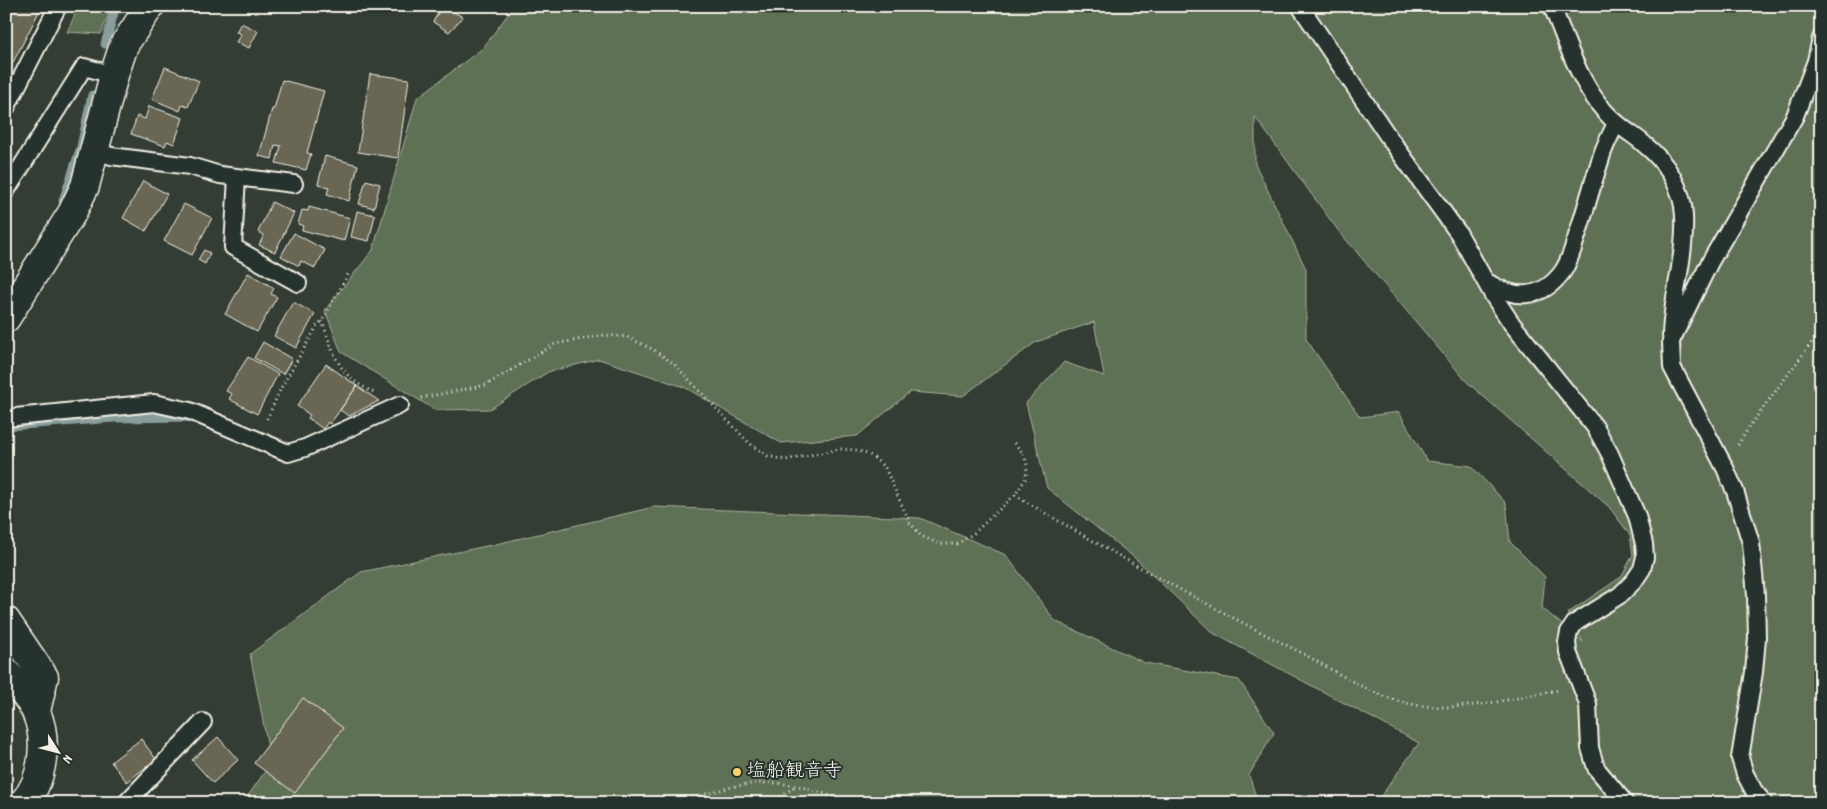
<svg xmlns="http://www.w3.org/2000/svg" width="1827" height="809" viewBox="0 0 1827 809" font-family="Dekko,'Klee One',sans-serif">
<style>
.green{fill:#5f7154;stroke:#aab19e;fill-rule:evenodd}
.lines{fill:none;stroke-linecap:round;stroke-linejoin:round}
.stream{stroke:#899e9a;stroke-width:9}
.building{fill:#696652;stroke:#f4f1e8}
.lane-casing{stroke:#f4f1e8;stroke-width:20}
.street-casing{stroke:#f4f1e8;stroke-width:31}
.path{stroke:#f4f1e8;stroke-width:3;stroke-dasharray:1 4;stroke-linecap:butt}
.lane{stroke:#26332d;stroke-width:16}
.street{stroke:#26332d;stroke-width:28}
.poi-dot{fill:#ffd166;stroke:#26332d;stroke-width:2}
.labels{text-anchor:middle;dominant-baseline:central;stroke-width:4;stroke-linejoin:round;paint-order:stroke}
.poi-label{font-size:19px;fill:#f4f1e8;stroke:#26332d;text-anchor:start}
</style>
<rect width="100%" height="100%" fill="#333d34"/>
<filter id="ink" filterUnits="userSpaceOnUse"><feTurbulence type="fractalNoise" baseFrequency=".02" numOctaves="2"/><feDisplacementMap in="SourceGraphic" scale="10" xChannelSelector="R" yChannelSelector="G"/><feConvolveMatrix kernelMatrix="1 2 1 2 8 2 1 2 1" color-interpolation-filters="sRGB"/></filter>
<g filter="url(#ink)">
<path class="green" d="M79,6H112L101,34L67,32Z
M514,6H1821V803H1376L1419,743L1213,633L1136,559L1047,488L1026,403L1064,362L1104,376L1094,322L1036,342L963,396L910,392L857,436L781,443L684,387L599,359L548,372L490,409L435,410L341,352L325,310L373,250L417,98L483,48ZM1255,117L1337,229L1467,382L1609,507L1630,535L1633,555L1621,577L1568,613L1583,642L1542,608L1545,577L1510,542L1506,503L1471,466L1427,461L1399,412L1360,417L1306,339V269L1255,164Z
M654,507L920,518L1006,555L1055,621L1145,663L1239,680L1274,733L1249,775L1258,803H243L271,763L250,654L361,572L496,544Z"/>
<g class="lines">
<path class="stream" d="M105,44L116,6
M63,201L81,147L92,95
M8,426L114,418L188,417L192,419"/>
</g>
<path class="building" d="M6,6H42L6,76Z
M442,6L463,17L449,32L433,22Z
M241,23L258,31L249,48L236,42L241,34L236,32Z
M165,67L199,81L188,107L182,105L180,111L152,99Z
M370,74L409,79L398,158L358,152Z
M282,80L324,91L307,153L311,154L306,170L276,163L281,146L275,145L272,159L259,156L272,109H274Z
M149,106L183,118L174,144L167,141L165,146L131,134L137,116L145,119Z
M325,156L358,165L349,201L327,194L329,187L318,184Z
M366,180L380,184L374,208L359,204Z
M143,181L167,194L146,231L123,218Z
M272,202L294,213L275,252L259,245L264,235L258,232Z
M184,204L212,218L192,255L164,241Z
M309,207L350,218L344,241L302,230L303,226L298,224L302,210L308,211Z
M357,211L375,215L369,241L351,237Z
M294,233L325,250L315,268L301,261L299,266L281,256Z
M204,250L210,253L205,264L198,260Z
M248,273L274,288L271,294L277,297L257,332L225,314Z
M293,302L315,314L296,348L274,336Z
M263,342L292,359L283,374L254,358Z
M248,357L278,374L257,414L229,399L232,394L226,391Z
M326,364L357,386L330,424L328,422L323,429L308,418L310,415L297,406Z
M357,386L379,401L349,416L340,410Z
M303,698L343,728L295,793L254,763Z
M218,737L238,760L213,783L192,760Z
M141,739L156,759L127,782L111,762Z"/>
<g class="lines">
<defs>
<path id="lane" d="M1300,6L1390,139L1459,234L1494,297L1512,324L1595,427L1610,454L1637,516L1644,544L1645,557L1642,569L1634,581L1620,595L1575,623L1569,632L1567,642L1568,652L1588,704L1590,748L1596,768L1625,803
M1552,6C1564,36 1575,69 1593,96C1599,105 1609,117 1618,124C1627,132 1637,137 1645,145C1666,162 1683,188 1684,216C1686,256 1672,296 1671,336
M6,108L58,6
M95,150L111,156L190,166L220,175L294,184
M237,177L233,247L298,283
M6,191L84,67L114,75
M1487,282C1515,300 1542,300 1563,271C1569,262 1573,249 1576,239C1585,212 1592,185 1601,158C1604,146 1611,135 1616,123
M6,418L154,403L190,411L288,453L305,448L400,405
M126,803L203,722
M1764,803L1754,791L1745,774L1740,758L1754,672L1757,638L1756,595L1751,543L1735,491L1725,468L1672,367L1671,341L1710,262L1795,116L1816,61L1821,38"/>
<path id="street" d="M6,318L72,213L85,186L114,75L124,45L150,6
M6,621L44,677L36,711
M6,672C14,682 32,701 36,712C48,739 44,781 23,803"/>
</defs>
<use href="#lane" class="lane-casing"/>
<use href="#street" class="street-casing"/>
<path class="path" d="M322,321C328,337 333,358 345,372C352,381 363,387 373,392
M421,398L486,385L555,344L604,335L627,337L652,349L673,363L749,443L768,456L785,460L840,449L857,450L872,456L885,468L910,523L921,536L940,544H957L974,533L1015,495L1026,478L1027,465L1024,454L1014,443
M267,419L281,388L317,326L322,321L350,271
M1738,445L1749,427L1821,330
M1015,495C1106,550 1199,601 1294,649C1328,666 1361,690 1398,701C1451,716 1507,699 1559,690
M677,803C725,788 762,774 812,790C823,793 834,797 844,803
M773,803L795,786
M830,803L835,797"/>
<use href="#lane" class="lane"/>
<use href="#street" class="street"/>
</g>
</g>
<circle class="poi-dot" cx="737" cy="772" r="5"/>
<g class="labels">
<g class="poi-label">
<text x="747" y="772">塩船観音寺</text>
</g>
</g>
<rect width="1827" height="809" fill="none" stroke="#26332d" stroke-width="25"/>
<rect x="12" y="12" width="1802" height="784" fill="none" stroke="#f4f1e8" stroke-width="2" filter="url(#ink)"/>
<g transform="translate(58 752) rotate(126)" stroke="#26332d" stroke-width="4" paint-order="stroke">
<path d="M0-4L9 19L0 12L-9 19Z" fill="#f4f1e8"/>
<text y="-8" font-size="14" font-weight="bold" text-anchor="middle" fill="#f4f1e8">N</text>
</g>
</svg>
